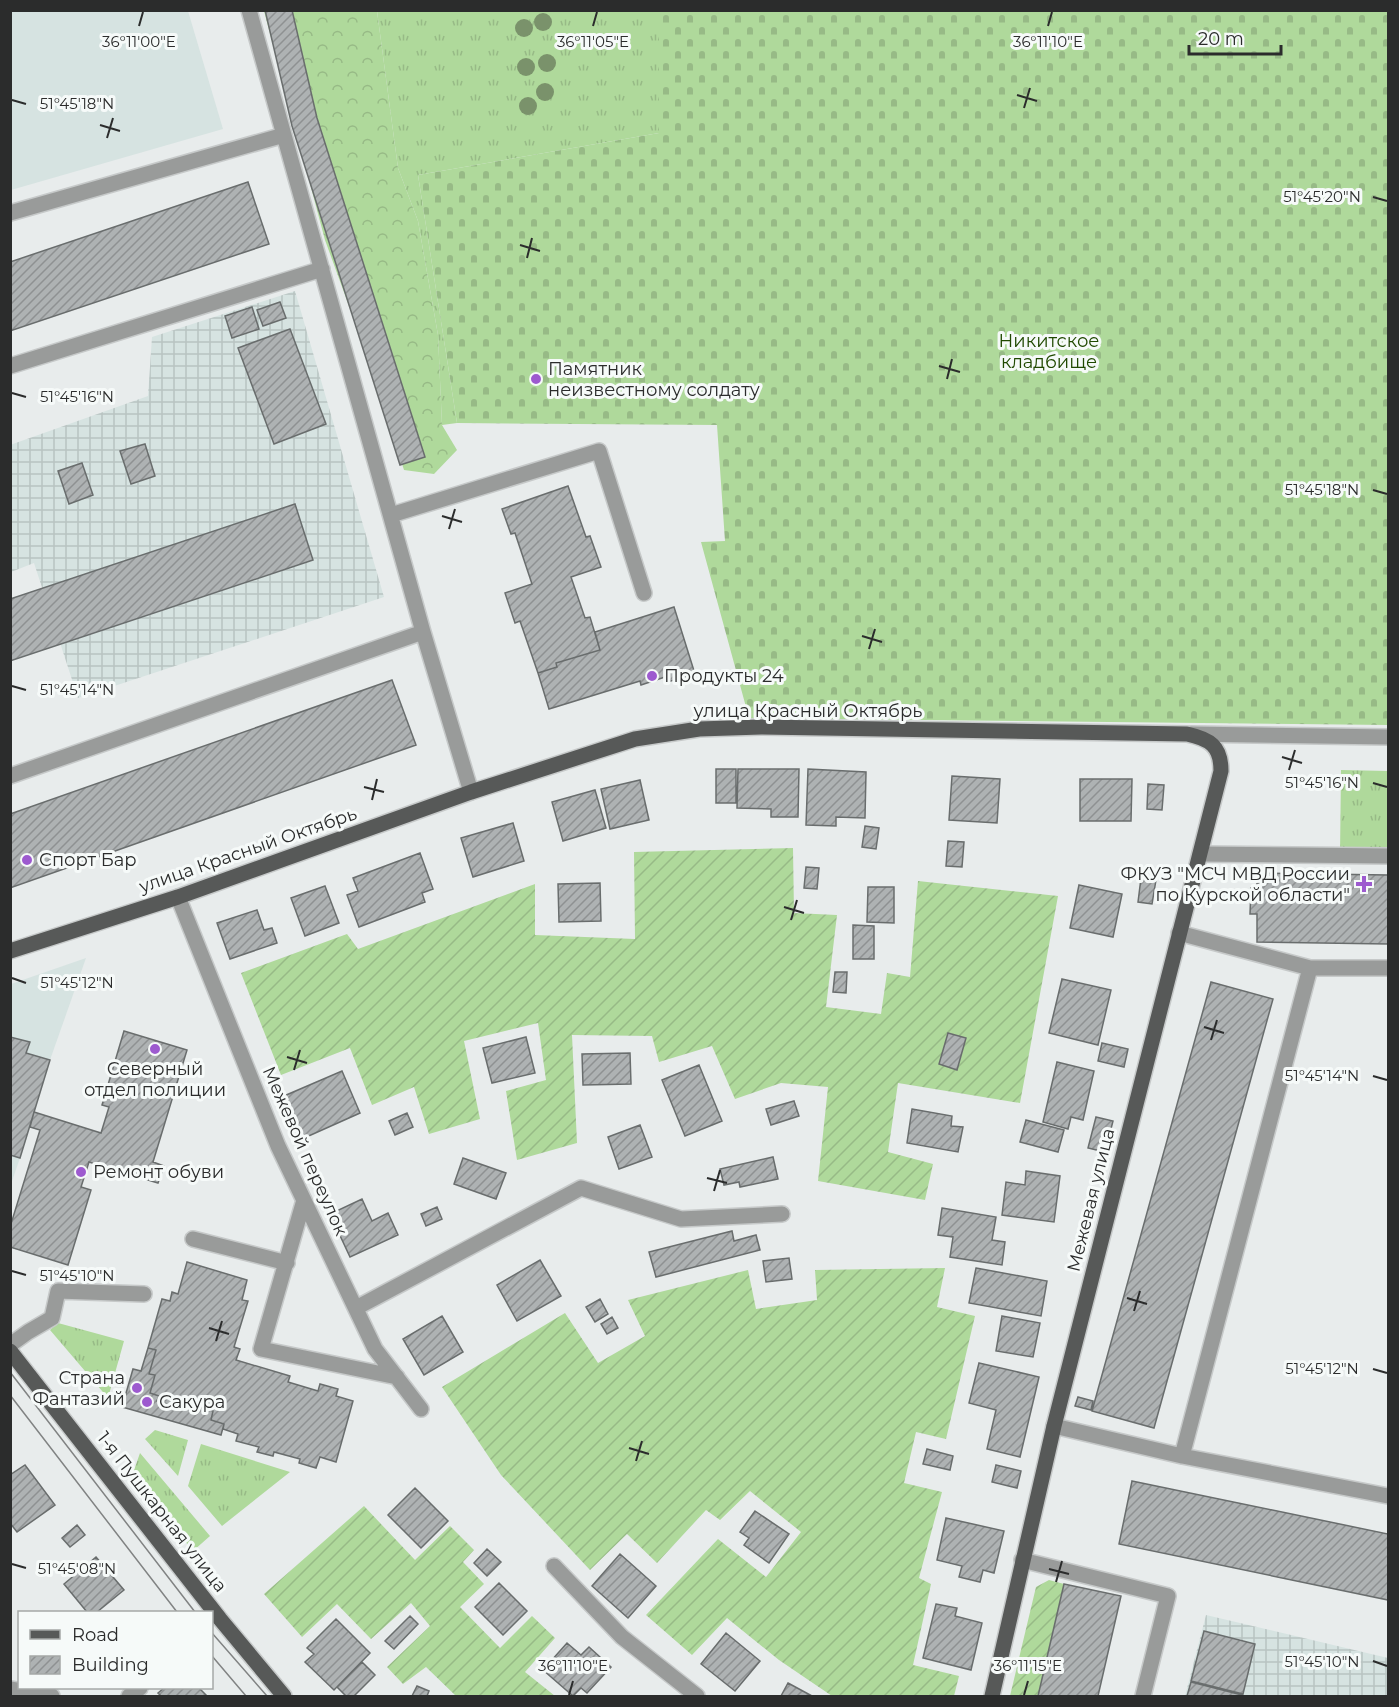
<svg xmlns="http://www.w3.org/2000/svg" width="1399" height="1707" viewBox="0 0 1399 1707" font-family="Montserrat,sans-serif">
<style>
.built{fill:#d6e3e1}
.industrial{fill:url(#industrial-grid)}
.grass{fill:url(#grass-tufts)}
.forest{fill:url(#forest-crowns)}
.cemetery{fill:url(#cemetery-stones)}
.garden{fill:url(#garden-furrows)}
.building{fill:url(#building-hatch);stroke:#696d6d;stroke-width:1.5}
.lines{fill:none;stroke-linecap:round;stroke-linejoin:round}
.minor-casing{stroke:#c6c9c9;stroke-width:18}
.major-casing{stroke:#c6c9c9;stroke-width:18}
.minor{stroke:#999b9a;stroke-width:15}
.major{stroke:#575958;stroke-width:15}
.tram{stroke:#818383;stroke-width:1.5}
.tree{fill:#7a926b}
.ticks{fill:none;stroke:#2b2c2c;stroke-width:2}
.poi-dot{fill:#9d5acf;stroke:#f6faf9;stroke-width:2}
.labels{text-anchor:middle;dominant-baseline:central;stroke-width:6;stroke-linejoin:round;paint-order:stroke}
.park-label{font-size:18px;fill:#204901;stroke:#f6faf9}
.poi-label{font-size:18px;fill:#2b2c2c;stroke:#f6faf9;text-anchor:start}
.street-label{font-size:18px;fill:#2b2c2c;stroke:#f6faf9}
.ticks-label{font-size:15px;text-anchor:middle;fill:#2b2c2c;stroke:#f6faf9;stroke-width:6;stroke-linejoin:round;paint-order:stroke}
</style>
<defs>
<pattern id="industrial-grid" width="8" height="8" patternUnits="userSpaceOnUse" patternTransform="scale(1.5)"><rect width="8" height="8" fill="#d6e3e1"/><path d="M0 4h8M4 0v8" fill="none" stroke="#b8c3c1"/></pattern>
<pattern id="grass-tufts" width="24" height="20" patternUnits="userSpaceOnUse" patternTransform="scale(1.5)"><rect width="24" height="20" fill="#afd99b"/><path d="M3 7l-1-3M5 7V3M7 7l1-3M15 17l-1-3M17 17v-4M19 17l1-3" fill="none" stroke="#97ba86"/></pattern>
<pattern id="forest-crowns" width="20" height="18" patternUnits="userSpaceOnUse" patternTransform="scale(1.5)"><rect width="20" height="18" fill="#afd99b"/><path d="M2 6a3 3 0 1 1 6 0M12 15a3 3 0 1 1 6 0" fill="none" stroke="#97ba86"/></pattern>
<pattern id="cemetery-stones" width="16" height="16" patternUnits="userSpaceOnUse" patternTransform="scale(1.5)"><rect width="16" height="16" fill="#afd99b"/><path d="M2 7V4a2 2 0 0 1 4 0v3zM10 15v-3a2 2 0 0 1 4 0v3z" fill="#97ba86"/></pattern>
<pattern id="garden-furrows" width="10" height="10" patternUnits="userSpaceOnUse" patternTransform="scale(1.5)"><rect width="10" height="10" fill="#afd99b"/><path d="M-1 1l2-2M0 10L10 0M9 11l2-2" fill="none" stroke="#97ba86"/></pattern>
<pattern id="building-hatch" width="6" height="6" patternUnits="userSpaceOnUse" patternTransform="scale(1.5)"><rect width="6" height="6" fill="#aeb2b3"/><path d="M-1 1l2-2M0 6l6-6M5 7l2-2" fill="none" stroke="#8e9192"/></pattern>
</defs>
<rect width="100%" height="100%" fill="#e8ecec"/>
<path class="built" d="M11,10L188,11L223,129L11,190Z
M86,958L50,1060L20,1158L11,1184V984Z"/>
<path class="industrial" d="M295,291L384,597L78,698L34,563L11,572L10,445L148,396L152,337Z
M1206,1615L1388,1658V1696H1185Z"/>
<path class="grass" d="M377,11H659V133L418,175L457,423L442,425L438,335L418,221L398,168Z
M1341,770L1388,771V856L1340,855Z
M58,1323L124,1341L108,1398L50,1330Z
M155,1430L188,1440L178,1476L145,1439Z
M201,1444L290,1472L222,1526L188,1486Z
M140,1453L210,1536L193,1551L132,1476Z"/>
<path class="forest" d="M264,11H377L398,168L418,221L438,335L442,425L457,450L434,474L404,470L366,353L325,240Z"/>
<path class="cemetery" d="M659,11H1388V725L749,718L701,542L725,541L717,425L457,423L418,175L659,133Z"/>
<path class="garden" d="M793,848L794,913L837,915L826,1007L881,1014L887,973L910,977L918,881L1058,896L1020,1103L898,1083L888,1152L933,1164L925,1200L818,1181L828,1087L781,1083L735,1099L712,1046L659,1062L652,1036L572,1035L577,1143L517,1160L506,1091L546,1080L538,1023L464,1041L480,1119L429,1134L414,1087L372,1105L350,1048L281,1075L241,973L347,934L358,949L535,884V935L635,939L634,852Z
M945,1268L937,1307L975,1316L946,1439L916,1432L904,1483L942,1492L919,1578L931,1584L913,1665L959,1676L954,1696H832L779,1660L727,1618L692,1655L646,1615L718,1539L766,1577L801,1532L750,1491L720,1520L706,1510L657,1563L627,1534L590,1570L501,1475L442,1387L565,1313L598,1363L645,1336L628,1300L748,1270L756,1309L817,1300L815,1270Z
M364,1506L415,1560L450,1526L474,1550L463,1562L484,1584L460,1607L500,1648L532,1616L555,1638L525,1672L555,1696H456L426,1667L403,1684L387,1667L430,1626L411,1603L371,1639L337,1604L302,1637L264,1594Z
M1049,1580L1064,1584L1038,1696H1010L1036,1587Z"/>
<path class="building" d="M265,10H292L317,118L425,457L400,465L292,126Z
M248,182L269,244L10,331V262Z
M280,302L286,318L263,326L257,310Z
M252,307L259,329L232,338L225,316Z
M290,329L326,424L274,444L238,348Z
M145,444L155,476L131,484L120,451Z
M82,463L93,495L69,504L58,471Z
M568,486L586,537L590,536L601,567L571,577L585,618L590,617L600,650L556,663L557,667L538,673L520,621L515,623L505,593L532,584L515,533L511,534L502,509Z
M295,504L313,560L10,661V599Z
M674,607L695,674L667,682L665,677L641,685L640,681L549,709L538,673L557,667L556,663L600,650L595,632Z
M392,680L416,745L10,888V814Z
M716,769H736V803H716Z
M738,769H799L798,817H771V809L737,808Z
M808,769L866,772L865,818L836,817V826L806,825Z
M952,776L1000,779L997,823L949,820Z
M1080,779H1132L1131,821H1080Z
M640,780L649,820L610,829L601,789Z
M1148,784L1164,785L1162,810L1147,809Z
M595,790L606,828L563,841L552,802Z
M513,823L524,861L473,877L461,838Z
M865,826L879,828L876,849L862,847Z
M948,841L964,842L962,867L946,866Z
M420,853L433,889L422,893L425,902L359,927L347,895L358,891L353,878Z
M806,867L819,868L817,889L804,888Z
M1257,873L1388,875V944L1257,942V914H1250L1251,888L1257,889Z
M1141,878L1156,880L1152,904L1138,902Z
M600,883L601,921L559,922L558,884Z
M1079,885L1122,894L1113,937L1070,928Z
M325,886L339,923L305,936L291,898Z
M868,887H894V923L867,922Z
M257,910L264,930L272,928L277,943L230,959L217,923Z
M853,925L874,926V959H853Z
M835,972H847L846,993L833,992Z
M1062,979L1111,990L1098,1045L1049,1033Z
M1211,982L1273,999L1154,1428L1092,1411Z
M124,1031L187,1050L153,1162L164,1166L158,1183L89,1162L81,1187L91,1190L68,1265L10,1247V1227L40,1130L30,1127L34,1112L101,1133L109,1107L102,1105Z
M948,1033L966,1038L957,1070L939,1064Z
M10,1037L30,1042L26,1053L50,1060L20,1158L10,1155Z
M526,1037L535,1073L492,1083L483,1048Z
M1102,1043L1128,1049L1124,1067L1098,1061Z
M630,1053L631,1084L583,1085L582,1054Z
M1057,1062L1094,1071L1083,1120L1071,1117L1068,1129L1043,1122Z
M699,1065L722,1121L685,1136L662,1080Z
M342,1071L360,1113L302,1139L284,1096Z
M794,1101L799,1116L771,1125L766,1109Z
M912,1109L952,1116L951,1126L963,1127L958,1152L907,1143Z
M407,1113L413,1127L395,1135L389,1121Z
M1096,1117L1113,1121L1105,1152L1088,1148Z
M1026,1120L1064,1130L1058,1152L1020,1142Z
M640,1125L652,1157L619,1169L608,1137Z
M773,1157L778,1179L740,1187L739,1182L724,1185L720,1169Z
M463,1158L506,1173L496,1199L454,1184Z
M1026,1171L1060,1176L1054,1222L1002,1215L1006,1182L1025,1185Z
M362,1199L372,1221L388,1213L398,1235L350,1257L330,1214Z
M437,1207L442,1219L426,1226L421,1214Z
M942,1208L996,1217L992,1240L1005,1242L1002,1265L950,1257L953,1237L938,1235Z
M732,1231L734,1241L756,1235L760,1250L656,1277L649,1252Z
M789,1258L792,1279L766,1282L763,1261Z
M540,1260L561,1296L517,1321L497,1285Z
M187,1262L247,1280L242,1300L248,1301L234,1347L240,1349L236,1360L290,1376L288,1382L318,1391L320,1384L338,1389L336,1396L353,1401L336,1462L320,1457L316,1468L299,1463L300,1459L274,1452L273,1456L257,1452L259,1447L236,1441L238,1434L223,1429L224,1424L211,1420L213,1411L183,1403L181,1408L157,1401L159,1396L150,1393L155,1375L149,1374L156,1350L148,1348L162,1299L170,1301L172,1292L178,1294Z
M976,1268L1047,1281L1041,1316L969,1303Z
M600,1299L608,1314L595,1322L586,1307Z
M442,1316L463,1352L424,1375L403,1339Z
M1002,1316L1040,1323L1033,1357L996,1351Z
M612,1317L618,1328L607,1334L601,1324Z
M148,1348L156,1350L149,1374L155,1375L150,1393L159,1396L157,1401L181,1408L183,1403L213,1411L211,1420L224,1424L221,1435L122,1407L133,1369L141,1371Z
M979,1363L1039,1377L1020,1457L987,1449L996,1410L969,1403Z
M1078,1397L1093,1401L1091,1410L1075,1406Z
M927,1449L953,1456L950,1470L923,1464Z
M25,1465L55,1505L17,1532L10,1523V1475Z
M996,1465L1021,1471L1017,1488L992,1482Z
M1132,1481L1388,1534V1600L1119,1544Z
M415,1488L448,1521L421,1548L388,1515Z
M755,1511L789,1534L769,1563L744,1545L749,1538L740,1532Z
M946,1518L1004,1531L994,1573L983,1570L980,1582L959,1577L962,1566L937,1560Z
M77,1525L85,1535L70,1547L62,1538Z
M487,1549L501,1562L487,1576L474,1563Z
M620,1554L656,1586L628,1618L592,1586Z
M96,1557L124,1590L97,1612H87L64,1584Z
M499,1583L527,1611L503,1635L475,1607Z
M1064,1584L1121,1596L1098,1696H1038Z
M936,1604L957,1608L955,1616L982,1623L971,1670L923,1658Z
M410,1616L418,1624L394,1649L385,1641Z
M336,1619L370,1653L334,1690L305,1662L314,1654L307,1648Z
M1204,1631L1255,1644L1243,1694L1191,1681Z
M726,1633L760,1661L735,1691L701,1664Z
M567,1643L581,1655L589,1647L611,1667L587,1693L581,1688L573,1696L543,1670Z
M362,1662L375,1675L354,1696H346L337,1687Z
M1191,1682L1242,1695V1696H1187Z
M788,1683L812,1696H781Z
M417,1686L429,1691L427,1696H412Z
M164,1688H199L207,1696H161L158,1693Z"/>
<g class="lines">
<defs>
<path id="minor" d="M249,10L423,632L471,792
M10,213L284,135
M10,366L322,269
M391,515L599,451L644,593
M1191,734L1388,737
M10,776L423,632
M1200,854L1388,856
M178,897L278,1146L375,1349L421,1409
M1179,933L1310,968H1388
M304,1200L261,1349L397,1377
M193,1239L287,1263
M356,1308L581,1188L681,1219L782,1214
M10,1345L28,1332L52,1318L58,1291L144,1294
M1054,1426L1182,1456L1388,1496
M1182,1456L1310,968
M1022,1560L1168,1596L1143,1696
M554,1566L622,1637L697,1696
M10,1689L52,1696
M129,1696L140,1688"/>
<path id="major" d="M10,951L178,897L471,792L635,739L699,729L761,727L1187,734C1210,739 1221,746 1221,771L1054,1426L992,1696
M10,1351L220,1619L284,1696"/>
</defs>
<use href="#minor" class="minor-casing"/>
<use href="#major" class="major-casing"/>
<use href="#minor" class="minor"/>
<use href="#major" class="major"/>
<path class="tram" d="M10,1372L195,1612
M10,1395L177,1612
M212,1633L267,1696
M212,1656L246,1696"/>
</g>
<g class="tree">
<circle cx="543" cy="22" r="9"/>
<circle cx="524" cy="28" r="9"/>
<circle cx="547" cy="63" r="9"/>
<circle cx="526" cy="67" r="9"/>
<circle cx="545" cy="92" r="9"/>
<circle cx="528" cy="106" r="9"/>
</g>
<path class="ticks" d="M139,26L143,12M593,26L597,12M1048,26L1052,12M1017,95L1037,101M12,100L26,104M1024,108L1030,88M100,125L120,131M107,138L113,118M1373,197L1387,201M520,245L540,251M527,258L532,238M939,366L960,372M947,379L952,359M12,393L26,397M1373,490L1387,494M442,516L462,522M449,529L455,509M862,636L882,642M869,649L875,629M12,686L26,690M1282,757L1302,763M1289,770L1295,750M1373,783L1387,787M364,787L384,792M372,800L377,779M784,907L804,913M791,920L797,900M12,978L26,983M1204,1027L1224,1033M1211,1040L1217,1020M287,1057L307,1063M294,1070L300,1050M1373,1076L1387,1080M707,1178L727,1183M714,1191L720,1170M12,1271L26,1275M1127,1298L1147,1304M1134,1311L1140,1291M209,1328L229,1334M216,1341L222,1321M1373,1369L1387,1373M629,1448L649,1454M636,1461L642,1441M12,1564L26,1568M1049,1569L1069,1574M1056,1582L1062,1561M1373,1661L1387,1666M569,1695L573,1681M1024,1695L1028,1681"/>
<g class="poi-dot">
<circle cx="536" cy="379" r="6"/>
<circle cx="652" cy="676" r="6"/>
<circle cx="27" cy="860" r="6"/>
<path d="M1361 875h6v6h6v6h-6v6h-6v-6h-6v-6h6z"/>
<circle cx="155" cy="1049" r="6"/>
<circle cx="81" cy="1172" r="6"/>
<circle cx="137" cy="1388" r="6"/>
<circle cx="147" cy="1402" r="6"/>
</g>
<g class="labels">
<g class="park-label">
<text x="1049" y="341">Никитское<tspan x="1049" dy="21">кладбище</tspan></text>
</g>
<g class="poi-label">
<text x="548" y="369">Памятник<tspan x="548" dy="21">неизвестному солдату</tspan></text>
<text x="664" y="676">Продукты 24</text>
<text x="39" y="860">Спорт Бар</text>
<text x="1350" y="874" text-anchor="end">ФКУЗ "МСЧ МВД России<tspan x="1350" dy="21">по Курской области"</tspan></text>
<text x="155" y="1069" text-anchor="middle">Северный<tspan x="155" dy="21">отдел полиции</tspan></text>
<text x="93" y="1172">Ремонт обуви</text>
<text x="125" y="1378" text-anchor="end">Страна<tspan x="125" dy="21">Фантазий</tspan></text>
<text x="159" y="1402">Сакура</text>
</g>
<g class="street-label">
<text x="808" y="711">улица Красный Октябрь</text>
<text transform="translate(248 850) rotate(-19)">улица Красный Октябрь</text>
<text transform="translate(305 1151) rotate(66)">Межевой переулок</text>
<text transform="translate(1091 1200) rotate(-76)">Межевая улица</text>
<text transform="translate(162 1512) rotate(52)">1-я Пушкарная улица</text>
</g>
</g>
<g class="ticks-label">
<text x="139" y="47">36°11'00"E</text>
<text x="593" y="47">36°11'05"E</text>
<text x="1048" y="47">36°11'10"E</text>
<text x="77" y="109">51°45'18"N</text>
<text x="1322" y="202">51°45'20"N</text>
<text x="77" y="402">51°45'16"N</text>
<text x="1322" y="495">51°45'18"N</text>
<text x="77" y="695">51°45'14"N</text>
<text x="1322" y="788">51°45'16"N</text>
<text x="77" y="988">51°45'12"N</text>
<text x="1322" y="1081">51°45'14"N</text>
<text x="77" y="1281">51°45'10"N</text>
<text x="1322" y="1374">51°45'12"N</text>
<text x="77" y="1574">51°45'08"N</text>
<text x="1322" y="1667">51°45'10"N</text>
<text x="573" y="1671">36°11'10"E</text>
<text x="1028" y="1671">36°11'15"E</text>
</g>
<rect width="1399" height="1707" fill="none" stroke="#2b2c2c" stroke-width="24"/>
<rect x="18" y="1611" width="195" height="78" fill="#f6faf9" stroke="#a5a8a7" stroke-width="1.5"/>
<rect x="30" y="1630" width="30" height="9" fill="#575958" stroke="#a5a8a7" stroke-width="1.5"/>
<text x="72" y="1641" font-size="18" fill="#2b2c2c">Road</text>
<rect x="30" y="1656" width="30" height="18" fill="url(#building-hatch)" stroke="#a5a8a7" stroke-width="1.5"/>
<text x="72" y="1671" font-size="18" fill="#2b2c2c">Building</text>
<path d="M1189 45v9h92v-9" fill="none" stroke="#2b2c2c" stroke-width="3"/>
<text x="1198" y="45" font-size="18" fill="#2b2c2c" stroke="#f6faf9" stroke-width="4.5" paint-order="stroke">20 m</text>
</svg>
